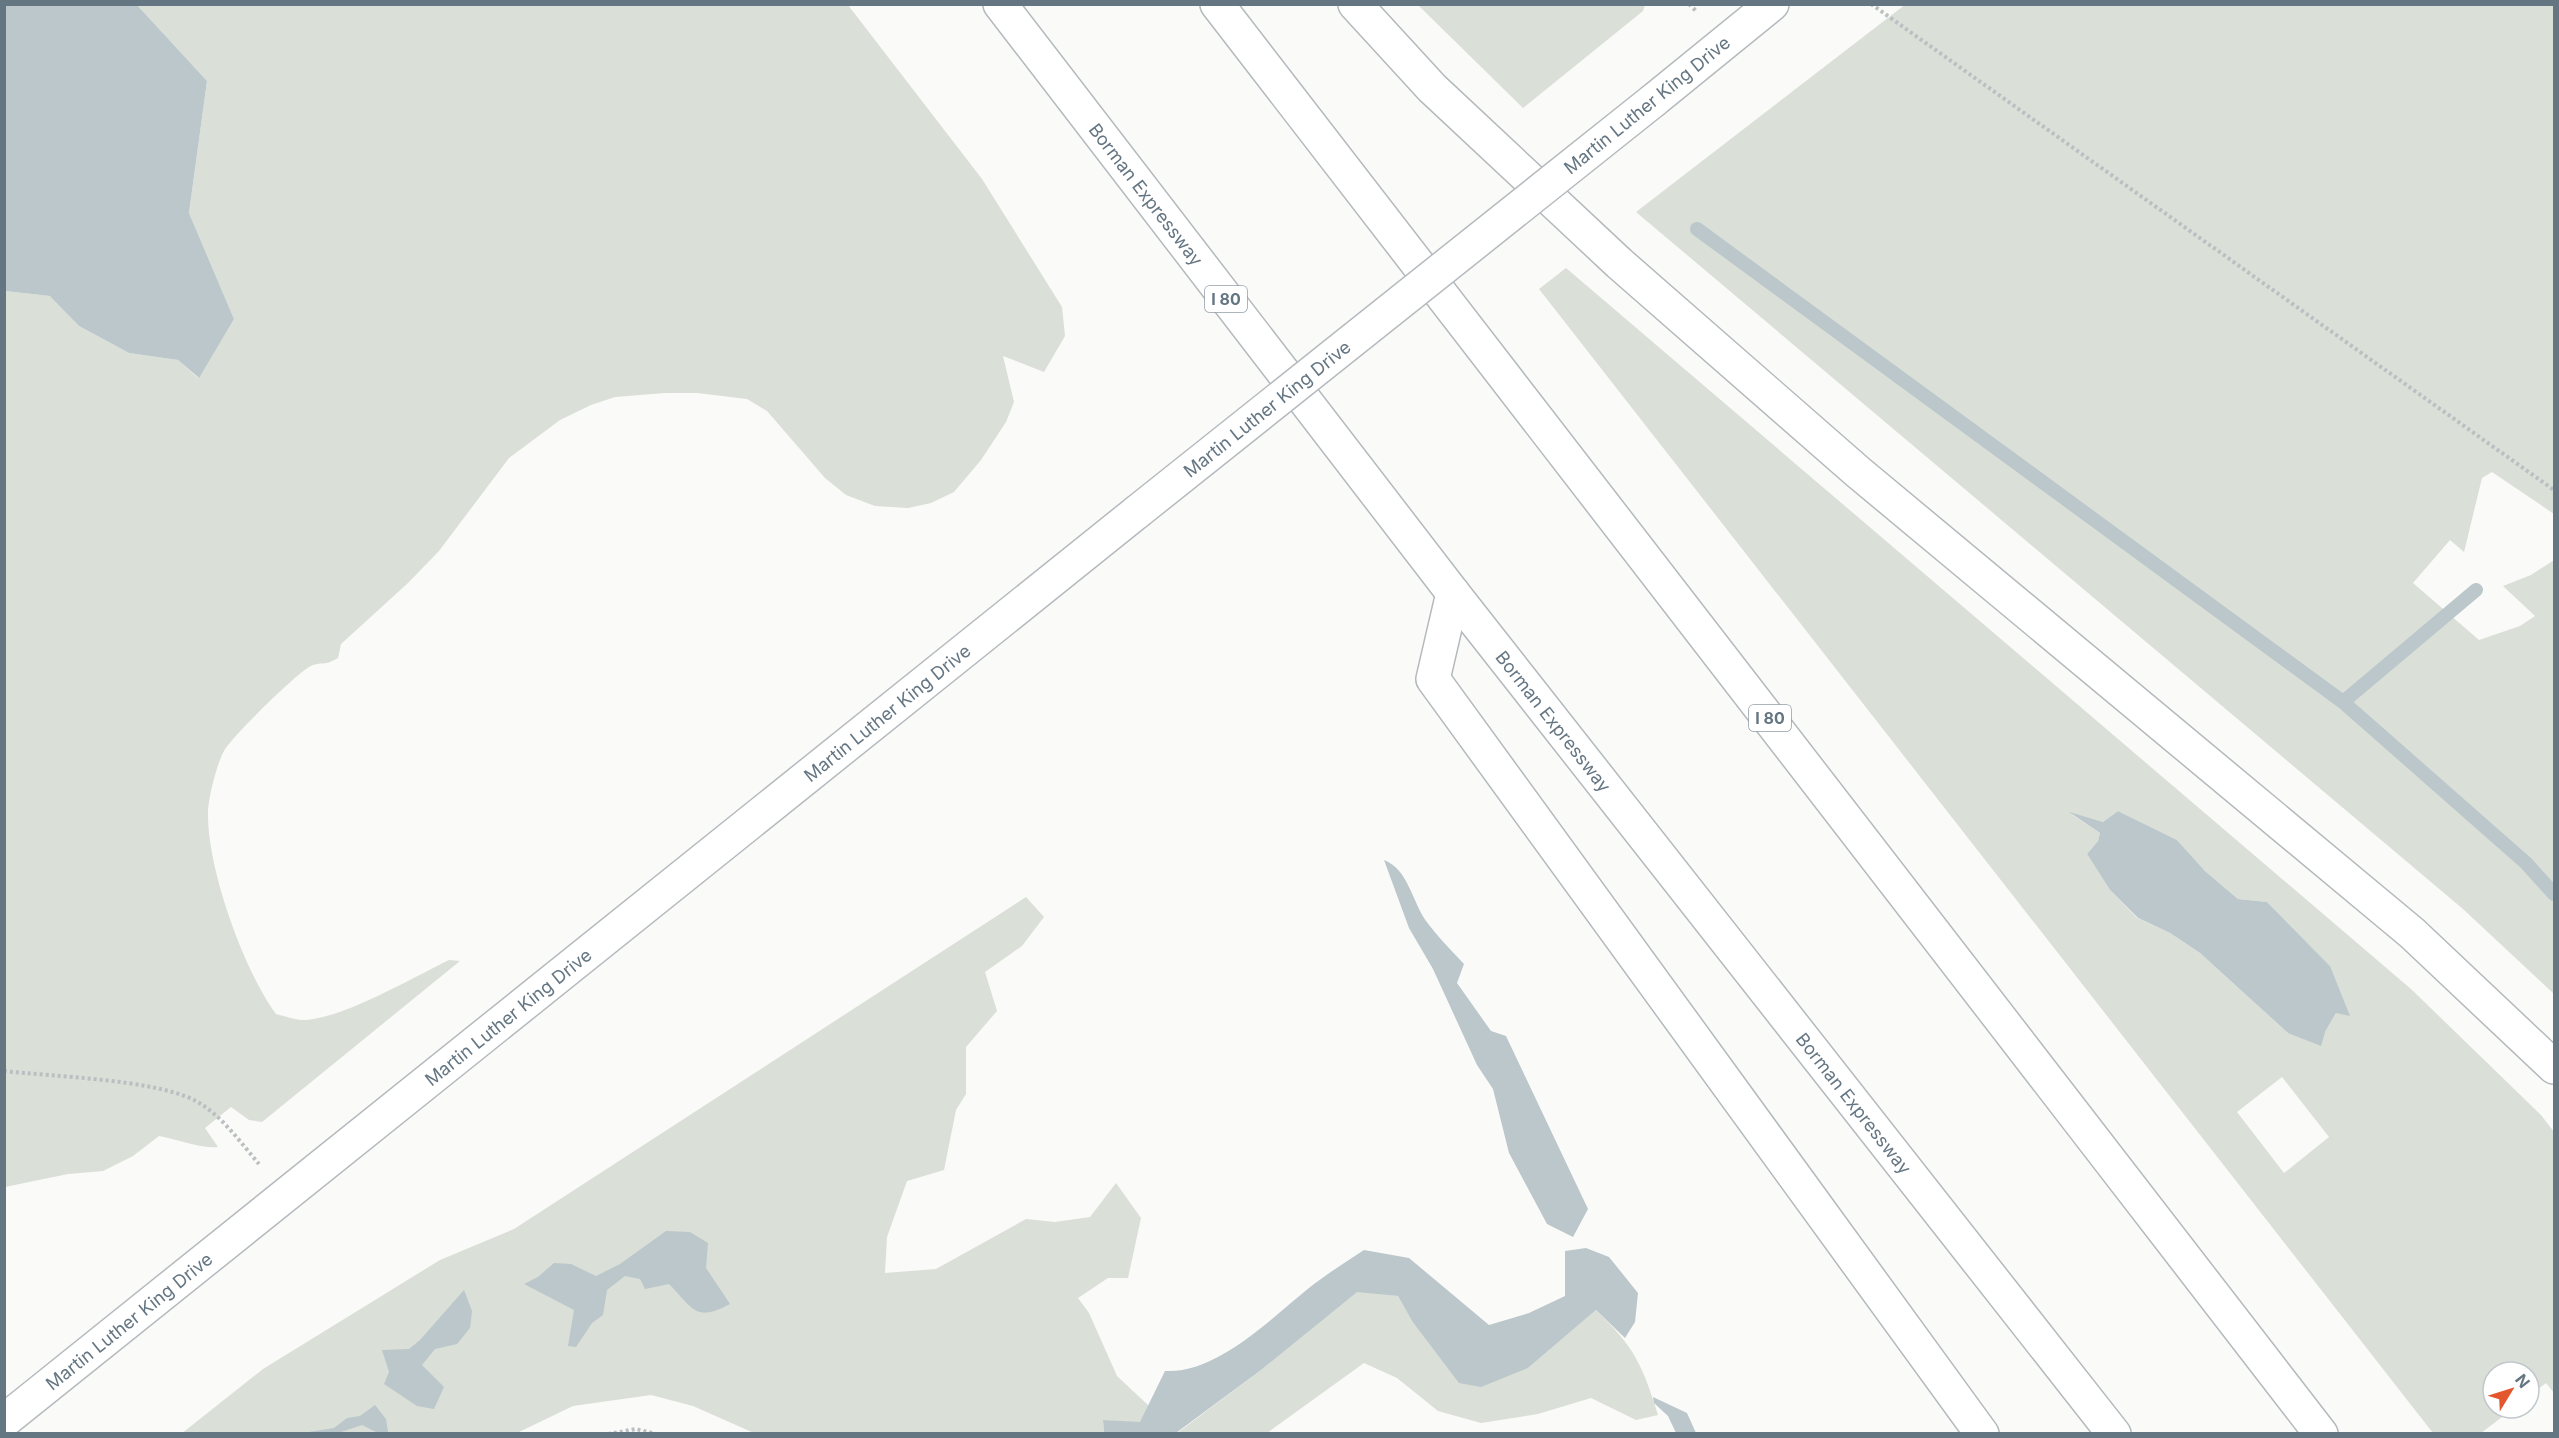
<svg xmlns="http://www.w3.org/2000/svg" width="2559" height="1438" viewBox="0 0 2559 1438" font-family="Inter,sans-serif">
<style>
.green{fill:#dadfd7;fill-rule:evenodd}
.water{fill:#bbc7cb}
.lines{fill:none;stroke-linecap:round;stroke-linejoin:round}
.stream{stroke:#bbc7cb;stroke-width:14}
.major-casing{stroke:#b5babe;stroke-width:36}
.highway-casing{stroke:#b4b9bd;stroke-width:36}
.path{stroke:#bbbfc2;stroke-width:4;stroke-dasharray:3 3;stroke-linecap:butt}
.major{stroke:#fff;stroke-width:33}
.highway{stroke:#fff;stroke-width:33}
.major-bridge-casing{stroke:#b5babe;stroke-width:36;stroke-linecap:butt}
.major-bridge{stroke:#fff;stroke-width:33}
.labels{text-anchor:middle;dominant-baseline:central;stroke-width:6;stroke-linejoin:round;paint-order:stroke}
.shield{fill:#fff;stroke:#939fa8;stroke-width:1.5}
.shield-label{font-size:16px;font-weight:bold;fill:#657683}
.street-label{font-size:18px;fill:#657683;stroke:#fff}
</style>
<rect width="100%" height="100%" fill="#fafaf8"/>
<path class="green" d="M1906,4L2554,5V514L2492,472L2482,478L2464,552L2450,540L2413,583L2479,640L2520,626L2535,616L2503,586L2531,575L2554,560V994L2463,909L1636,212Z
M137,5H848L982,179L1062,307L1065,336L1044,372L1003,356L1014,402L1006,422L981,460L954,492L931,503L908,508L875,506L846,495L825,478L767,411L747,399L697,393H665L615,397L591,405L560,420L509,458L439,551L408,583L341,644L338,658C323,667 324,661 313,665C300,669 231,738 224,751C217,763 208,799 208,813C207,868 244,971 276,1014C285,1016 295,1020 304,1020C342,1019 414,977 449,960L460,961L262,1122L249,1120L231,1107L205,1128L218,1147C203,1149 176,1139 159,1136L133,1156L103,1171L68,1174L5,1187V291L51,296L79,326L129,353L178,360L198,378L234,319L189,213L207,81Z
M1418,5H1645L1643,11L1523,108Z
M1566,268L2411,989L2541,1115L2554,1132V1393L2546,1383L2529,1396V1372H2493V1408H2514L2481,1433H2433L1539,289ZM2118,811L2177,840L2205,871L2238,899L2267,902L2330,966L2336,1013L2325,1032L2288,1033L2200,953L2170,933L2137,918L2110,890L2087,854L2098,841L2100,833L2071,814L2103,822ZM2282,1077L2329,1137L2284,1173L2237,1112Z
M1026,897L1044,917L1022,946L985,972L997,1011L966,1047V1094L956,1110L944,1170L907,1181L887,1237L885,1273L936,1269L1026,1219L1055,1222L1090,1217L1116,1183L1141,1218L1128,1278H1108L1078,1298L1089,1313L1117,1376L1149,1406L1140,1423L1103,1420L1104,1434L754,1433L693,1406L651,1395L573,1406L517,1433L181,1434L263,1369L440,1260L514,1229Z
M1357,1291L1398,1296L1412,1321L1528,1368L1596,1310C1635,1348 1642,1364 1658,1415L1636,1420L1591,1398L1538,1414L1481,1423L1438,1411L1397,1378L1364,1363L1267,1433L1176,1434L1261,1370Z"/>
<path class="water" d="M5,4L137,5L207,81L189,213L234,319L199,378L178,360L129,353L79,326L50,296L5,291Z
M2118,811L2177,840L2205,871L2238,899L2267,902L2330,966L2350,1016L2336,1013L2325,1032L2321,1046L2288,1033L2200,953L2170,933L2138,918L2110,890L2087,854L2098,841L2100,833L2069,812L2103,822Z
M1384,860C1408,869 1412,901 1426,921C1437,936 1451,950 1464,964L1457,983L1491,1031L1506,1036L1588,1209L1573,1237L1547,1224L1509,1153L1493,1089L1477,1065L1433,969L1409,928Z
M666,1231L690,1232L708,1243L706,1268L730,1304C695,1323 693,1308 669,1284L645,1289L640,1279L625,1276L607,1290L603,1315L592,1323L576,1347L568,1346L574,1310L524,1284L538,1277L554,1263L571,1264L596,1276L620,1264Z
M1586,1248L1609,1257L1638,1293L1635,1322L1625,1338L1596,1310L1528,1368L1481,1387L1459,1383L1412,1321L1398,1296L1357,1292L1261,1370L1176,1433H1104L1103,1420L1140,1422L1165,1371C1219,1374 1274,1315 1314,1284C1330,1272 1347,1261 1364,1250L1409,1258L1489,1325L1529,1313L1565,1296V1251Z
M464,1290L472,1311L470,1328L457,1344L435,1349L422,1365L444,1387L434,1409L417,1406L384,1384L389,1372L382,1350L409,1349L420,1340Z
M1653,1397L1687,1413L1696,1433H1676L1668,1416L1654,1403Z
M375,1405L386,1419L388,1432H376L362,1425L338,1433H303L334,1428L347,1418L360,1416Z"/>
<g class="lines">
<path class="stream" d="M1697,229L2343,702L2526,863L2554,894
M2343,702L2476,590"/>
<defs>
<g id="major">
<path d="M1654,100L1772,4"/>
<path id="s1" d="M4,1421L1137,512"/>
</g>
<g id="highway">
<path id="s2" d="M1000,4L1453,593L2114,1434"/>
<path d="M1217,4L2321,1434"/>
<path d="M1355,4L1432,88L1619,263L1858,472L2412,933L2554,1067"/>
<path d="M1453,593L1433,679L1982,1434"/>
</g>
</defs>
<use href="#major" class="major-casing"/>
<use href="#highway" class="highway-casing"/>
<path class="path" d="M1689,4L1697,12
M1871,4L2554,490
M4,1071C55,1077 151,1079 194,1100C221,1114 240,1142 259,1164
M608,1434L636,1429L656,1434"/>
<use href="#major" class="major"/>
<use href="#highway" class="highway"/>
<defs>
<g id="major-bridge">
<path id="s3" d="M1137,512L1654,100"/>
</g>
</defs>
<use href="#major-bridge" class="major-bridge-casing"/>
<use href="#major-bridge" class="major-bridge"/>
</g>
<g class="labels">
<g class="shield">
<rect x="1205" y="286" width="42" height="26" rx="4.5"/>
<rect x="1749" y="705" width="42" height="26" rx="4.5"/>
</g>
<g class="shield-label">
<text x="1226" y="299">I 80</text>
<text x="1770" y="718">I 80</text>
</g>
<g class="street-label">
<text transform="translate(1647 105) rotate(-39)">Martin Luther King Drive</text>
<text stroke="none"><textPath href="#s2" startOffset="240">Borman Expressway</textPath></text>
<text stroke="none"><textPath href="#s3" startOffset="166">Martin Luther King Drive</textPath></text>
<text stroke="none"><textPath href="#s1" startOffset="1132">Martin Luther King Drive</textPath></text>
<text stroke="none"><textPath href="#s2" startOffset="906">Borman Expressway</textPath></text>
<text stroke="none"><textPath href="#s1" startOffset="646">Martin Luther King Drive</textPath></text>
<text stroke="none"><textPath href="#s2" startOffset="1392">Borman Expressway</textPath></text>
<text stroke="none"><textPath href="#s1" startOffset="160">Martin Luther King Drive</textPath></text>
</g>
</g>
<rect width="2559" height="1438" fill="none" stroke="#657683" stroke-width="12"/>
<g transform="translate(2511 1390) rotate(52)"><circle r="28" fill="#ffffff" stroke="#c1c8cd" stroke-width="1.5"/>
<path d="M0-4.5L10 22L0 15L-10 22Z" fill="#e4572e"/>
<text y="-9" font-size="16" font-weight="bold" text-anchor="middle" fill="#657683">N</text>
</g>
</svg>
